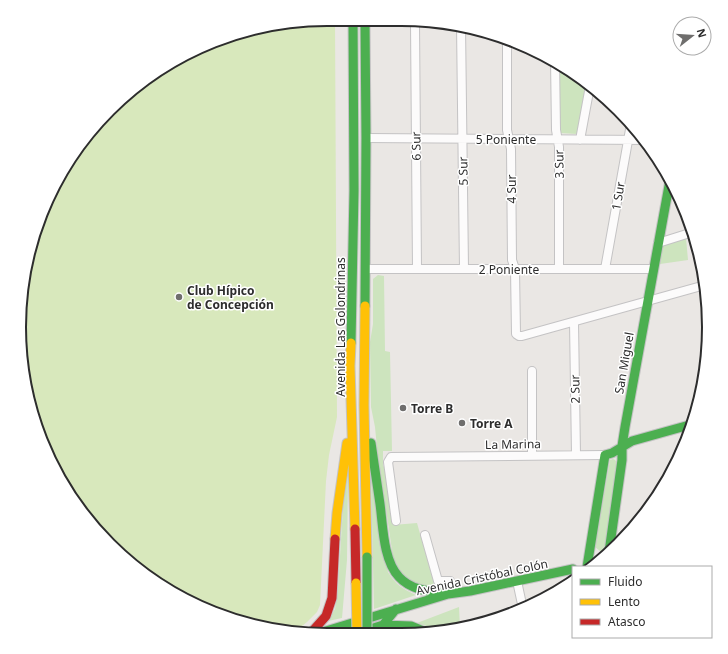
<svg xmlns="http://www.w3.org/2000/svg" width="728" height="654" viewBox="0 0 728 654" font-family="'Noto Sans',sans-serif">
<style>
.green{fill:#cde4be}
.pitch{fill:#d8e8bc}
.lines{fill:none;stroke-linecap:round;stroke-linejoin:round}
.street-casing{stroke:#c4c3c4;stroke-width:10}
.fast-casing{stroke:#c4c3c4;stroke-width:11}
.slow-casing{stroke:#c4c3c4;stroke-width:11}
.jam-casing{stroke:#c4c3c4;stroke-width:11}
.street{stroke:#fcfbfb;stroke-width:8}
.fast{stroke:#4caf50;stroke-width:9}
.slow{stroke:#ffc107;stroke-width:9}
.jam{stroke:#c62828;stroke-width:9}
.fast-bridge-casing{stroke:#c6c4c3;stroke-width:11;stroke-linecap:butt}
.slow-bridge-casing{stroke:#c6c4c3;stroke-width:11;stroke-linecap:butt}
.fast-bridge{stroke:#4caf50;stroke-width:9}
.slow-bridge{stroke:#ffc107;stroke-width:9}
.poi-dot{fill:#6f6e6d;stroke:#fff;stroke-width:1.5}
.labels{text-anchor:middle;dominant-baseline:central;stroke-width:3;stroke-linejoin:round;paint-order:stroke}
.street-label{font-size:12px;fill:#2d2d2d;stroke:#fff}
.poi-label{font-size:12px;font-weight:bold;fill:#2d2d2d;stroke:#fff;text-anchor:start}
.rim{fill:none;stroke:#2d2d2d;stroke-width:2}
</style>
<rect width="100%" height="100%" fill="#eae7e4"/>
<path class="green" d="M559,63L587,83L577,134L560,133Z
M686,238L688,260L660,264L662,246L667,243Z
M378,275L384,276L385,351L390,352L392,451H383V465L386,471L393,525L417,523L435,587L421,586L402,575L393,557L377,448L375,427L371,407L370,342L373,324V279Z
M613,459L615,460L617,462L605,550L600,551L595,547L610,460Z
M348,475L347,560L342,618L328,621L335,609L338,589L343,507Z
M371,475L388,572C396,585 403,589 416,595L374,609Z
M459,607L460,628L436,632L429,627L417,623Z"/>
<path class="pitch" d="M327,19H335L337,417L329,455L326,481L320,605L317,612L307,622L301,627L290,632L248,625L191,603L140,571L95,530L51,463L29,406L19,327L25,267L51,191L83,139L139,83L191,51L267,25Z"/>
<g class="lines">
<defs>
<path id="street" d="M415,23L417,269
M461,25L464,269
M507,42V130L511,149L512,260L515,269L516,334L519,336H522L705,285
M555,60L556,130L559,147V269
M366,138L646,140
M580,140L590,86
M658,243L693,232
M365,269H653
M605,269L631,124
M574,322L576,455
M532,371V455
M396,521L388,462L391,457L605,455
M425,535L438,581H450L454,593
M517,581L523,609"/>
<path id="fast" d="M365,306L366,138L365,21
M351,343L354,191L353,20
M371,443C374,463 377,484 380,504C383,526 383,560 399,577C410,589 426,591 441,593
M609,552L622,460V446L625,427L670,180
M587,567L605,455L612,453L632,441L693,424
M383,625L411,626L428,633
M358,633L383,625L396,609
M316,634L448,594L470,591L573,569"/>
<path id="slow" d="M365,306L364,405L367,557
M351,343L350,366L355,529
M335,539L337,513L347,443"/>
<path id="jam" d="M355,529L356,583
M310,634L326,616L332,598L335,539"/>
</defs>
<use href="#street" class="street-casing"/>
<use href="#fast" class="fast-casing"/>
<use href="#slow" class="slow-casing"/>
<use href="#jam" class="jam-casing"/>
<use href="#street" class="street"/>
<use href="#fast" class="fast"/>
<use href="#slow" class="slow"/>
<use href="#jam" class="jam"/>
<defs>
<path id="fast-bridge" d="M367,557V634"/>
<path id="slow-bridge" d="M356,583L357,634"/>
</defs>
<use href="#fast-bridge" class="fast-bridge-casing"/>
<use href="#slow-bridge" class="slow-bridge-casing"/>
<use href="#fast-bridge" class="fast-bridge"/>
<use href="#slow-bridge" class="slow-bridge"/>
</g>
<g class="poi-dot">
<circle cx="179" cy="297" r="4"/>
<circle cx="403" cy="408" r="4"/>
<circle cx="462" cy="423" r="4"/>
</g>
<g class="labels">
<g class="street-label">
<text x="506" y="139">5 Poniente</text>
<text transform="translate(416 146) rotate(-91)">6 Sur</text>
<text transform="translate(559 164) rotate(-91)">3 Sur</text>
<text transform="translate(463 171) rotate(-91)">5 Sur</text>
<text transform="translate(511 189) rotate(-90)">4 Sur</text>
<text transform="translate(618 196) rotate(-80)">1 Sur</text>
<text x="509" y="269">2 Poniente</text>
<text transform="translate(340 327) rotate(-90)">Avenida Las Golondrinas</text>
<text transform="translate(624 363) rotate(-80)">San Miguel</text>
<text transform="translate(575 389) rotate(-91)">2 Sur</text>
<text transform="translate(513 444) rotate(-1)">La Marina</text>
<text transform="translate(482 577) rotate(-12)">Avenida Cristóbal Colón</text>
</g>
<g class="poi-label">
<text x="187" y="290">Club Hípico<tspan x="187" dy="14">de Concepción</tspan></text>
<text x="411" y="408">Torre B</text>
<text x="470" y="423">Torre A</text>
</g>
</g>
<path d="M0 0H728V654H0ZM327 26H401A301 301 0 0 1 702 327V327A301 301 0 0 1 401 628H327A301 301 0 0 1 26 327V327A301 301 0 0 1 327 26Z" fill="#fff" fill-rule="evenodd"/>
<path class="rim" d="M327 26H401A301 301 0 0 1 702 327V327A301 301 0 0 1 401 628H327A301 301 0 0 1 26 327V327A301 301 0 0 1 327 26Z"/>
<rect x="572" y="566" width="140" height="72" fill="#ffffff" stroke="#ababab"/>
<rect x="580" y="579" width="20" height="6" fill="#4caf50" stroke="#ababab"/>
<text x="608" y="586" font-size="12" fill="#2d2d2d">Fluido</text>
<rect x="580" y="599" width="20" height="6" fill="#ffc107" stroke="#ababab"/>
<text x="608" y="606" font-size="12" fill="#2d2d2d">Lento</text>
<rect x="580" y="619" width="20" height="6" fill="#c62828" stroke="#ababab"/>
<text x="608" y="626" font-size="12" fill="#2d2d2d">Atasco</text>
<g transform="translate(692 36) rotate(73)"><circle r="19" fill="#ffffff" stroke="#ababab"/>
<path d="M0-3L7 15L0 10L-7 15Z" fill="#6f6e6d"/>
<text y="-6" font-size="11" font-weight="bold" text-anchor="middle" fill="#2d2d2d">N</text>
</g>
</svg>
